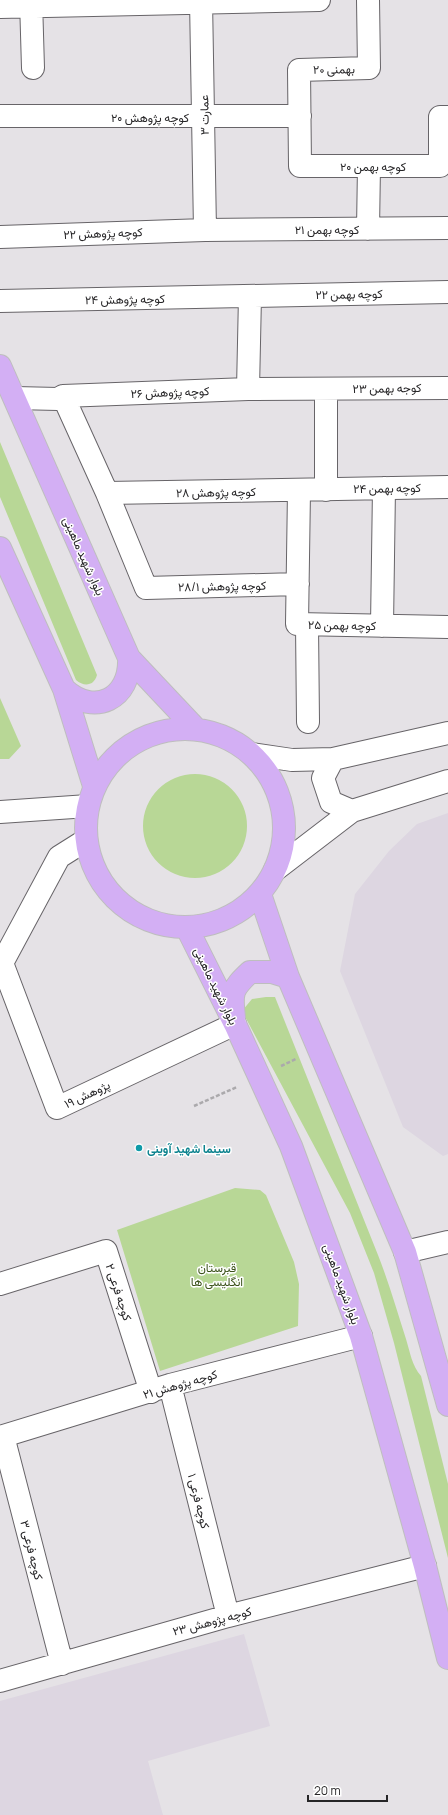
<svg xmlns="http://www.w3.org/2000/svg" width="448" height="1815" viewBox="0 0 448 1815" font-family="Manrope,Vazirmatn,sans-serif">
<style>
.built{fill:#ddd6e1}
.green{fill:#b8d796}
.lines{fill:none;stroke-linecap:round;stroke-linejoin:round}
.minor-casing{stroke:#676468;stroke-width:24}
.major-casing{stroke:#bebebe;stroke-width:24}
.path{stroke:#aba9ac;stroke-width:2.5;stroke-dasharray:4 2;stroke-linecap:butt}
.minor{stroke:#fff;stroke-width:22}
.major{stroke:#d3aff4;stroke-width:22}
.culture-dot{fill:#0f9aa8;stroke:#fff;stroke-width:1.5}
.labels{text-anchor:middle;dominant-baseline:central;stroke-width:3;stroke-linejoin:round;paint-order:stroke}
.street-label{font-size:12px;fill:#262527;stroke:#fff}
.culture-label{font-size:12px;font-weight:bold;fill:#0d838f;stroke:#fff;text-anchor:start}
.park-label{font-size:12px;fill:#3b521a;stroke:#fff}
</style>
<rect width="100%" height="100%" fill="#e5e2e6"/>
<path class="built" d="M448,813V1154L443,1156L403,1127L340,971L355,894L389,851L417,824Z
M244,1634L270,1726L148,1761L163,1815H0V1701Z"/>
<path class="green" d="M0,442L97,675C94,686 84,687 76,680L0,497Z
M0,698L21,746L9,759H0Z
M143 826a52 52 0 1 1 104 0a52 52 0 1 1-104 0Z
M266,997H275L378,1255C389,1283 397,1311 406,1339C410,1352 412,1366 421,1376L448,1484V1558L394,1343L374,1273L350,1213L242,1011L252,999Z
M235,1188L260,1190L266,1195L294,1262L299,1284L298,1326L160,1371L117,1230Z"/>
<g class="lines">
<defs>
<path id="minor" d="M31,0L33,68
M201,0L205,230
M368,0L369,68L299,70L300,166H440V117H448
M0,7L319,0
M0,116H300
M368,229L369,166
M0,237L205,230L448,228
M0,301L448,292
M248,389L250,296
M63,396L107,493L146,588L298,584
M15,398L58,399L63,396L248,389L448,388
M326,490V389
M299,491L297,624L448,627
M107,493L448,487
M307,625L308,722
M382,626L384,488
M252,754L292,760L333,759L448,733
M333,759L323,778L331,802L352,811
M0,812L88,806
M275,870L352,811L448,781
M2,963L57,1108L235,1024
M2,963L59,857L86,840
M405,1252L448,1242
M0,1284L106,1251L151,1392
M170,1385L228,1616
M3,1436L62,1664
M0,1437L170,1385L361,1336
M0,1681L228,1616L425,1566"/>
<path id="major" d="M0,366L129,658L195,728
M0,548L64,689L94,786
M64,689C94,717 131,699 129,658
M86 828a99 99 0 1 1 198 0a99 99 0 1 1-198 0Z
M260,894L288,977L405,1252L448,1405
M187,928L235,1024L291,1146L361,1336L425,1566L448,1658
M234,1017C231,992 232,989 250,972H272L288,977"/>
</defs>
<use href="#minor" class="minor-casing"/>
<use href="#major" class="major-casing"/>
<path class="path" d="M281,1066L296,1059
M194,1106L237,1087"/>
<use href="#minor" class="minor"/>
<use href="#major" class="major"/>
</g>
<circle class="culture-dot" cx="139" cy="1148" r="4"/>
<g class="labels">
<g class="street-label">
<text transform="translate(334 69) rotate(-1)">بهمنی ۲۰</text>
<text transform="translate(204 115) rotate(-91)">عمارت ۳</text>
<text x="150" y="117">کوچه پژوهش ۲۰</text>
<text x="373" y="166">کوچه بهمن ۲۰</text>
<text x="327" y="229">کوچه بهمن ۲۱</text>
<text transform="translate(103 233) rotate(-2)">کوچه پژوهش ۲۲</text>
<text transform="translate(349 294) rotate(-1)">کوچه بهمن ۲۲</text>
<text transform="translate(125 299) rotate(-1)">کوچه پژوهش ۲۴</text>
<text transform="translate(387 388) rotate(-1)">کوجه بهمن ۲۳</text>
<text transform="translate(170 392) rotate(-2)">کوچه پژوهش ۲۶</text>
<text transform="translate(387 488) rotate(-1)">کوچه بهمن ۲۴</text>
<text transform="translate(216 492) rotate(-1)">کوچه پژوهش ۲۸</text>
<text transform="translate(84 556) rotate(66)">بلوار شهید ماهینی</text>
<text transform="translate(222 586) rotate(-1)">کوچه پژوهش ۲۸/۱</text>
<text transform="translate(342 625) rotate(1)">کوچه بهمن ۲۵</text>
<text transform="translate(216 986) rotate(64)">بلوار شهید ماهینی</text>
<text transform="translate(87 1094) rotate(-25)">پژوهش ۱۹</text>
<text transform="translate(342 1284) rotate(70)">بلوار شهید ماهینی</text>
<text transform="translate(119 1292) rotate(72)">کوچه فرعی ۲</text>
<text transform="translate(180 1384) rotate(-16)">کوچه پژوهش ۲۱</text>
<text transform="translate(199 1501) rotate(76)">کوچه فرعی ۱</text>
<text transform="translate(32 1550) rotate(76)">کوچه فرعی ۳</text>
<text transform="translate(212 1621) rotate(-15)">کوچه پژوهش ۲۳</text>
</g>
<g class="culture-label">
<text x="147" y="1148">سینما شهید آوینی</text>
</g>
<g class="park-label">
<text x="217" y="1267">قبرستان<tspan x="217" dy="14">انگلیسی ها</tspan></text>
</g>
</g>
<path d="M308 1795v6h79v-6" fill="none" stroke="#262527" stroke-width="2"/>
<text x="314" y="1795" font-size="12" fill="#262527" stroke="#ffffff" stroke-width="3" paint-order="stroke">20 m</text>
</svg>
